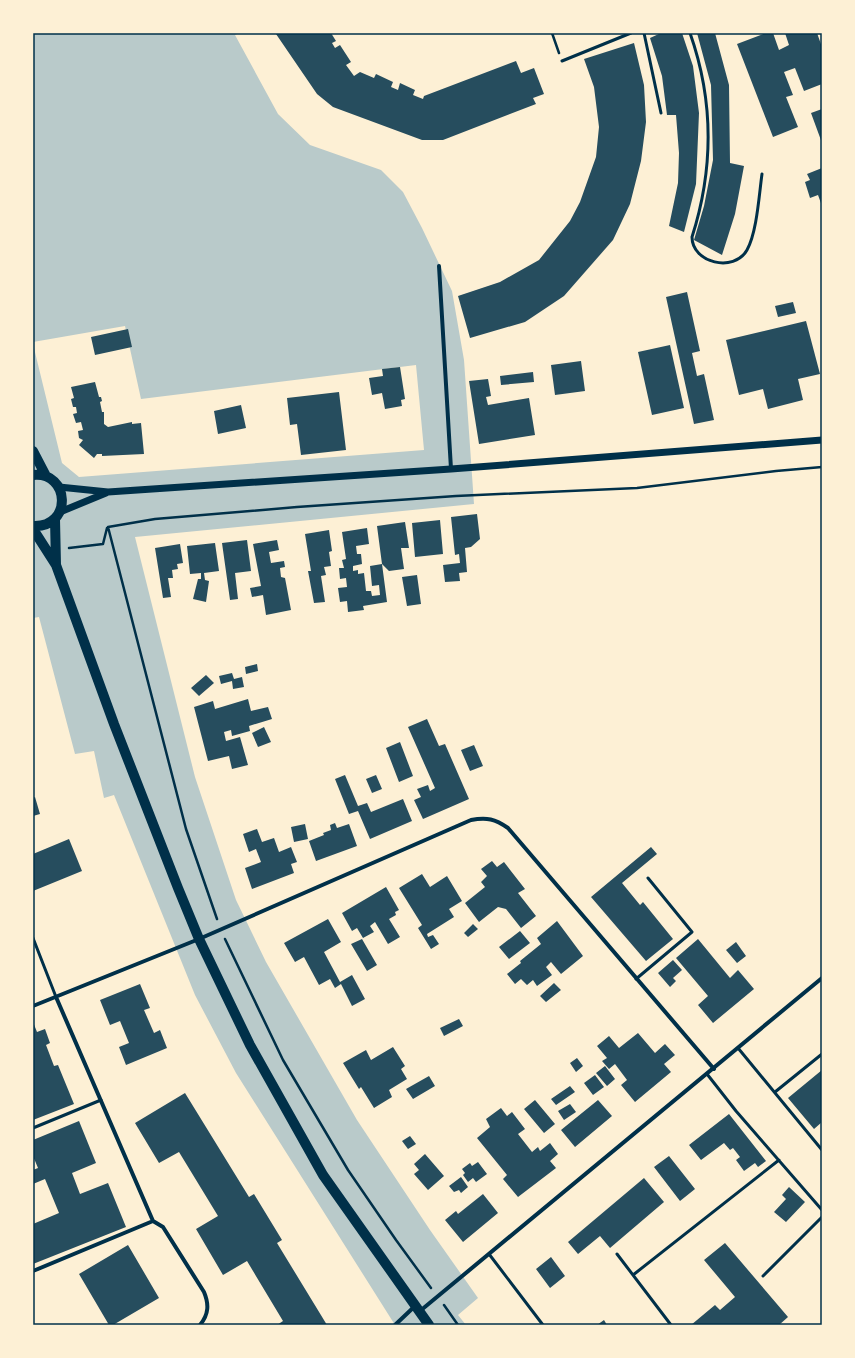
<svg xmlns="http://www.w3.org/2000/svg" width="855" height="1358" viewBox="0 0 855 1358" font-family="'Sofia Sans Condensed',sans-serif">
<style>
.green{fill:#b9caca}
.building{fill:#264d5e}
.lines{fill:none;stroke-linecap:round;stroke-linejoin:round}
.path{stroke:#003049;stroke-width:2.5}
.service{stroke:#003049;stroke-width:3}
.minor{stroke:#003049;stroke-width:4}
.tertiary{stroke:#003049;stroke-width:7}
.primary{stroke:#003049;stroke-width:10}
.neatline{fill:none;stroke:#003049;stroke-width:1.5}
</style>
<rect width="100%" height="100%" fill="#fdf0d5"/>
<path class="green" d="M33,33H239L235,35L278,114L310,145L381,170L403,192L422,228L452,291L464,360L474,504L135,537L195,777L236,900L266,962L357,1120L430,1230L478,1298L458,1315L466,1325H395L236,1073L195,995L114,795L104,798L94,751L75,754L39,617L33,618V344L62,463L79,477L424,450L416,365L141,399L125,326L33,342Z"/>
<path class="building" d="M278,33H331L336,41L332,43L335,48L340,45L351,62L346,65L354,76L360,72L374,78L376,74L393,82L391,87L398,90L400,83L415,90L413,95L423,99L424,96L516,61L521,73L534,68L544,94L533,98L536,104L443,140H422L333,107L317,94L276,34Z
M661,33H682L693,66L699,113L696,184L684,232L669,226L678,183L679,153L676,115H667L662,76L650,38Z
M697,33H715L729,85L730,163L744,166L735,214L722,255L694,240L704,206L713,160L711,85Z
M766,33H773L779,50L789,45L785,33H817L822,47V84L804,91L795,68L784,72L793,95L786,97L798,127L773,137L737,44Z
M634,43L644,85L646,122L641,161L630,204L613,240L564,296L525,322L470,338L458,296L500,282L539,260L570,221L580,202L596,157L599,127L594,87L584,59Z
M822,109V143L811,113Z
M822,168V206L818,195L810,198L805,182L810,180L807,174Z
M687,292L700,351L692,353L697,376L704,374L714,420L694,424L666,297Z
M793,302L796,313L778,317L775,306Z
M806,321L820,374L798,379L803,400L768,409L763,389L739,395L726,340Z
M128,329L132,347L95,355L91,337Z
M670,345L684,408L652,415L638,352Z
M581,361L585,391L555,395L551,365Z
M400,367L405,399L401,400L402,406L385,409L382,393L372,395L369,378L383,376L382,369Z
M533,372L534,382L501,385L500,376Z
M488,379L491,396L486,397L488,405L529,398L535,435L479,444L469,381Z
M95,382L99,397H101L102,401L100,402L102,412H104V424L108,427L132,422V424L141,423L144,454L102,456V454H97L94,458L79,445L83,440L79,438L78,431L83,430L81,422L76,423L73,414L77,413L76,407H73L71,399L74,398L71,387Z
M339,392L346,450L301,455L297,424L290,425L287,398Z
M241,405L246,428L218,434L214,411Z
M477,514L480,539L471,547L465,548L467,572L459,573L460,581L445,582L443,565L460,563L459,554L455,555L451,517Z
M440,520L443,554L415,557L412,523Z
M405,522L409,548H401L404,569L389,571L382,564L377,526Z
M367,528L369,544L356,546L357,554H361L362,564L353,566V571L358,570V574L364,573L366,591H371L372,596L380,595L379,585L372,586L370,566L382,564L387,602L363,606L364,610L348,612L347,601L340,602L338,588L347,587L346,578L340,579L339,568H344L342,560L346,559L342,532Z
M329,530L332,551L329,552L331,566L324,567L326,575L321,576L325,602L314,603L308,571H311L305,534Z
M247,540L251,571L235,573L238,599L230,600L222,543Z
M277,540L279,550L269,552L271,563L284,561L285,567L280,568L281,577L285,578L291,610L266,615L263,595L252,597L250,588L261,586L253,544Z
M215,543L219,571L204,573L205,580L209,581L206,602L193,599L198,579H201V573L190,574L187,546Z
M180,544L183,563L177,564L178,569L172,570L173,578H168L171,597L163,598L155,548Z
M417,575L421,604L407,606L402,577Z
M257,664L258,671L246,674L245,667Z
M232,673L234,679L242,677L244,687L233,689L232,681L221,684L219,676Z
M206,675L214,683L199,696L191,688Z
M248,699L251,711L268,707L272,719L249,726L250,731L232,736L231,730L224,732L226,741L240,737L248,765L232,769L229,756L208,761L194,707L213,701L215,709Z
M427,719L439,746L445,744L469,799L423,819L414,800L421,797L417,789L428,785L430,791L435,788L408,727Z
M264,727L271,742L258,747L252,733Z
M400,742L413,776L399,782L386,748Z
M474,745L483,766L470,771L461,750Z
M345,775L358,806L367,803L371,812L403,799L412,821L370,839L358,811L349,814L335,779Z
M376,775L382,789L372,793L366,779Z
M35,797L40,814L33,816V798Z
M335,823L337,828L349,824L357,846L316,861L309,841L324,835L323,833L331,830L330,825Z
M305,824L308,839L294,842L291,827Z
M257,829L262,842L274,838L279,852L291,847L297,862L291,864L294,873L252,889L245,868L261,862L256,849L249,852L243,834Z
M69,839L82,871L33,891V854Z
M651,847L657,854L622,883L640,905L643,902L673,939L646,961L591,897Z
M492,861L497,867L504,862L525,889L518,893L536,916L521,928L506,909L498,907L479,922L465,903L485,887L481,882L487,876L481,869Z
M422,874L430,887L447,876L462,901L449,909L454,917L427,934L428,937L433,935L439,944L431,949L418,928L422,925L399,888Z
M386,887L399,910L395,912L396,915L389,919L400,937L388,944L375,922L370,926L374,932L363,938L357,928L352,931L342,913Z
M328,919L341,942L324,952L340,982L352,975L365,999L352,1006L341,984L335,988L330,979L319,985L304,957L295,962L284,943Z
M557,921L583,956L561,974L551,962L546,967L552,975L537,986L533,980L527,985L521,979L515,984L507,974L521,963L520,961L541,944L537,938Z
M473,924L478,929L468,937L464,933Z
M520,931L530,943L509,959L499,947Z
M362,939L377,965L367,971L351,944Z
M698,939L730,978L738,970L754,989L713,1023L698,1005L708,996L676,958Z
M736,942L746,956L737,963L726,950Z
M673,960L682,970L673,978L676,981L670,987L658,973Z
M554,983L561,990L546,1002L540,996Z
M140,984L150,1008L144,1010L154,1033L160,1030L167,1048L126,1065L119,1047L129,1043L120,1021L110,1025L100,1000Z
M459,1019L463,1026L444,1036L440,1028Z
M33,1022L37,1032L45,1029L50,1043L46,1045L54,1066L58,1065L74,1104L33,1120Z
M638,1033L655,1053L665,1044L675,1055L664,1064L671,1072L635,1102L621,1085L627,1080L615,1064L609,1069L602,1061L607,1058L597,1046L609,1036L619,1048Z
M393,1047L405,1066L401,1069L407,1079L389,1090L392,1097L374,1108L361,1087L359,1089L343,1063L366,1050L371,1060Z
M577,1058L583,1066L576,1072L570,1063Z
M605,1066L615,1079L607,1086L596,1073Z
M822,1070V1122L814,1129L788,1098Z
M595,1075L604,1087L593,1095L584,1083Z
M429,1076L435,1086L413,1099L406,1089Z
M570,1086L575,1092L556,1105L551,1099Z
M185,1093L249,1197L254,1194L282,1240L277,1243L327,1325H277L283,1321L247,1261L223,1275L196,1229L218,1216L179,1152L159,1163L135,1123Z
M535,1100L555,1124L544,1133L524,1109Z
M598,1100L612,1116L575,1147L561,1130Z
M570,1104L576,1112L564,1120L558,1111Z
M501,1108L507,1116L512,1112L525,1129L518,1134L532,1152L538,1147L540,1151L550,1143L558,1154L550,1161L556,1168L518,1197L503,1179L507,1175L477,1138L490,1127L486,1119Z
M729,1114L766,1161L758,1167L755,1163L744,1171L736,1160L740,1157L733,1148L730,1150L724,1143L701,1160L689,1145Z
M79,1121L96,1163L72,1173L80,1194L108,1183L126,1227L33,1264V1224L59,1213L45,1179L33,1184V1170L38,1168L33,1156V1140Z
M410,1136L416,1144L408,1149L402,1141Z
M425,1154L444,1176L428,1190L414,1174L419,1170L414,1164Z
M669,1156L695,1189L680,1201L654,1167Z
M478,1162L487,1174L476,1182L473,1178L468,1182L463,1175L465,1173L462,1169L470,1163L472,1166Z
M461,1177L468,1187L461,1193L459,1190L454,1192L449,1186Z
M644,1178L664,1202L610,1248L600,1236L578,1254L568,1242Z
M789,1187L805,1202L786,1222L774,1212L786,1199L782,1195Z
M483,1194L498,1213L463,1242L445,1220L456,1211L458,1214Z
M725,1243L788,1317L779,1325H691L715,1305L720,1310L735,1297L704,1260Z
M128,1245L159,1298L113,1325H109L79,1274Z
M551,1257L565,1276L550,1288L536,1269Z
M604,1320L607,1325H597Z"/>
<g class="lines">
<path class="path" d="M552,33L559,53
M108,527L186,829L217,919
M108,527L155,519L297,507L456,496L637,488L776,471L822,467
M69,548L103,544L107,528
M225,939L283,1060L348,1170L396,1240L431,1288
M444,1305L458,1325"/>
<path class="service" d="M644,33L661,113
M690,33C714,101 714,168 692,237C692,263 734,273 747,250C757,232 759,195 762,174
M562,61L631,33
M33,938L56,997
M636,979L692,932L648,878
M738,1048L822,1150
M707,1074L736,1111L822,1210
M775,1092L822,1054
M33,1128L101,1100
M489,1254L543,1325
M617,1254L671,1325
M633,1275L779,1160
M763,1276L822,1217"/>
<path class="minor" d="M439,266L451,469
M56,997L153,1221L163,1227L204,1292C209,1304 209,1314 200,1325
M33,1006L199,939L471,820C487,817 495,819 508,828L714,1069
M33,1271L153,1221
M420,1311L822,978
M395,1325L415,1306"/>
<path class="tertiary" d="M59,487L108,492L451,469L822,440
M60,512L106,493"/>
<path class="primary" d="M33,451L46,476
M33,475C70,471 73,528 33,526
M55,519L56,565
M33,529L56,565L114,724L178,888L199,939L250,1045L323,1175L429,1325"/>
</g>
<rect width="855" height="1358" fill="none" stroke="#fdf0d5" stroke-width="68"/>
<rect x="34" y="34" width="787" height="1290" class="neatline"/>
</svg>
